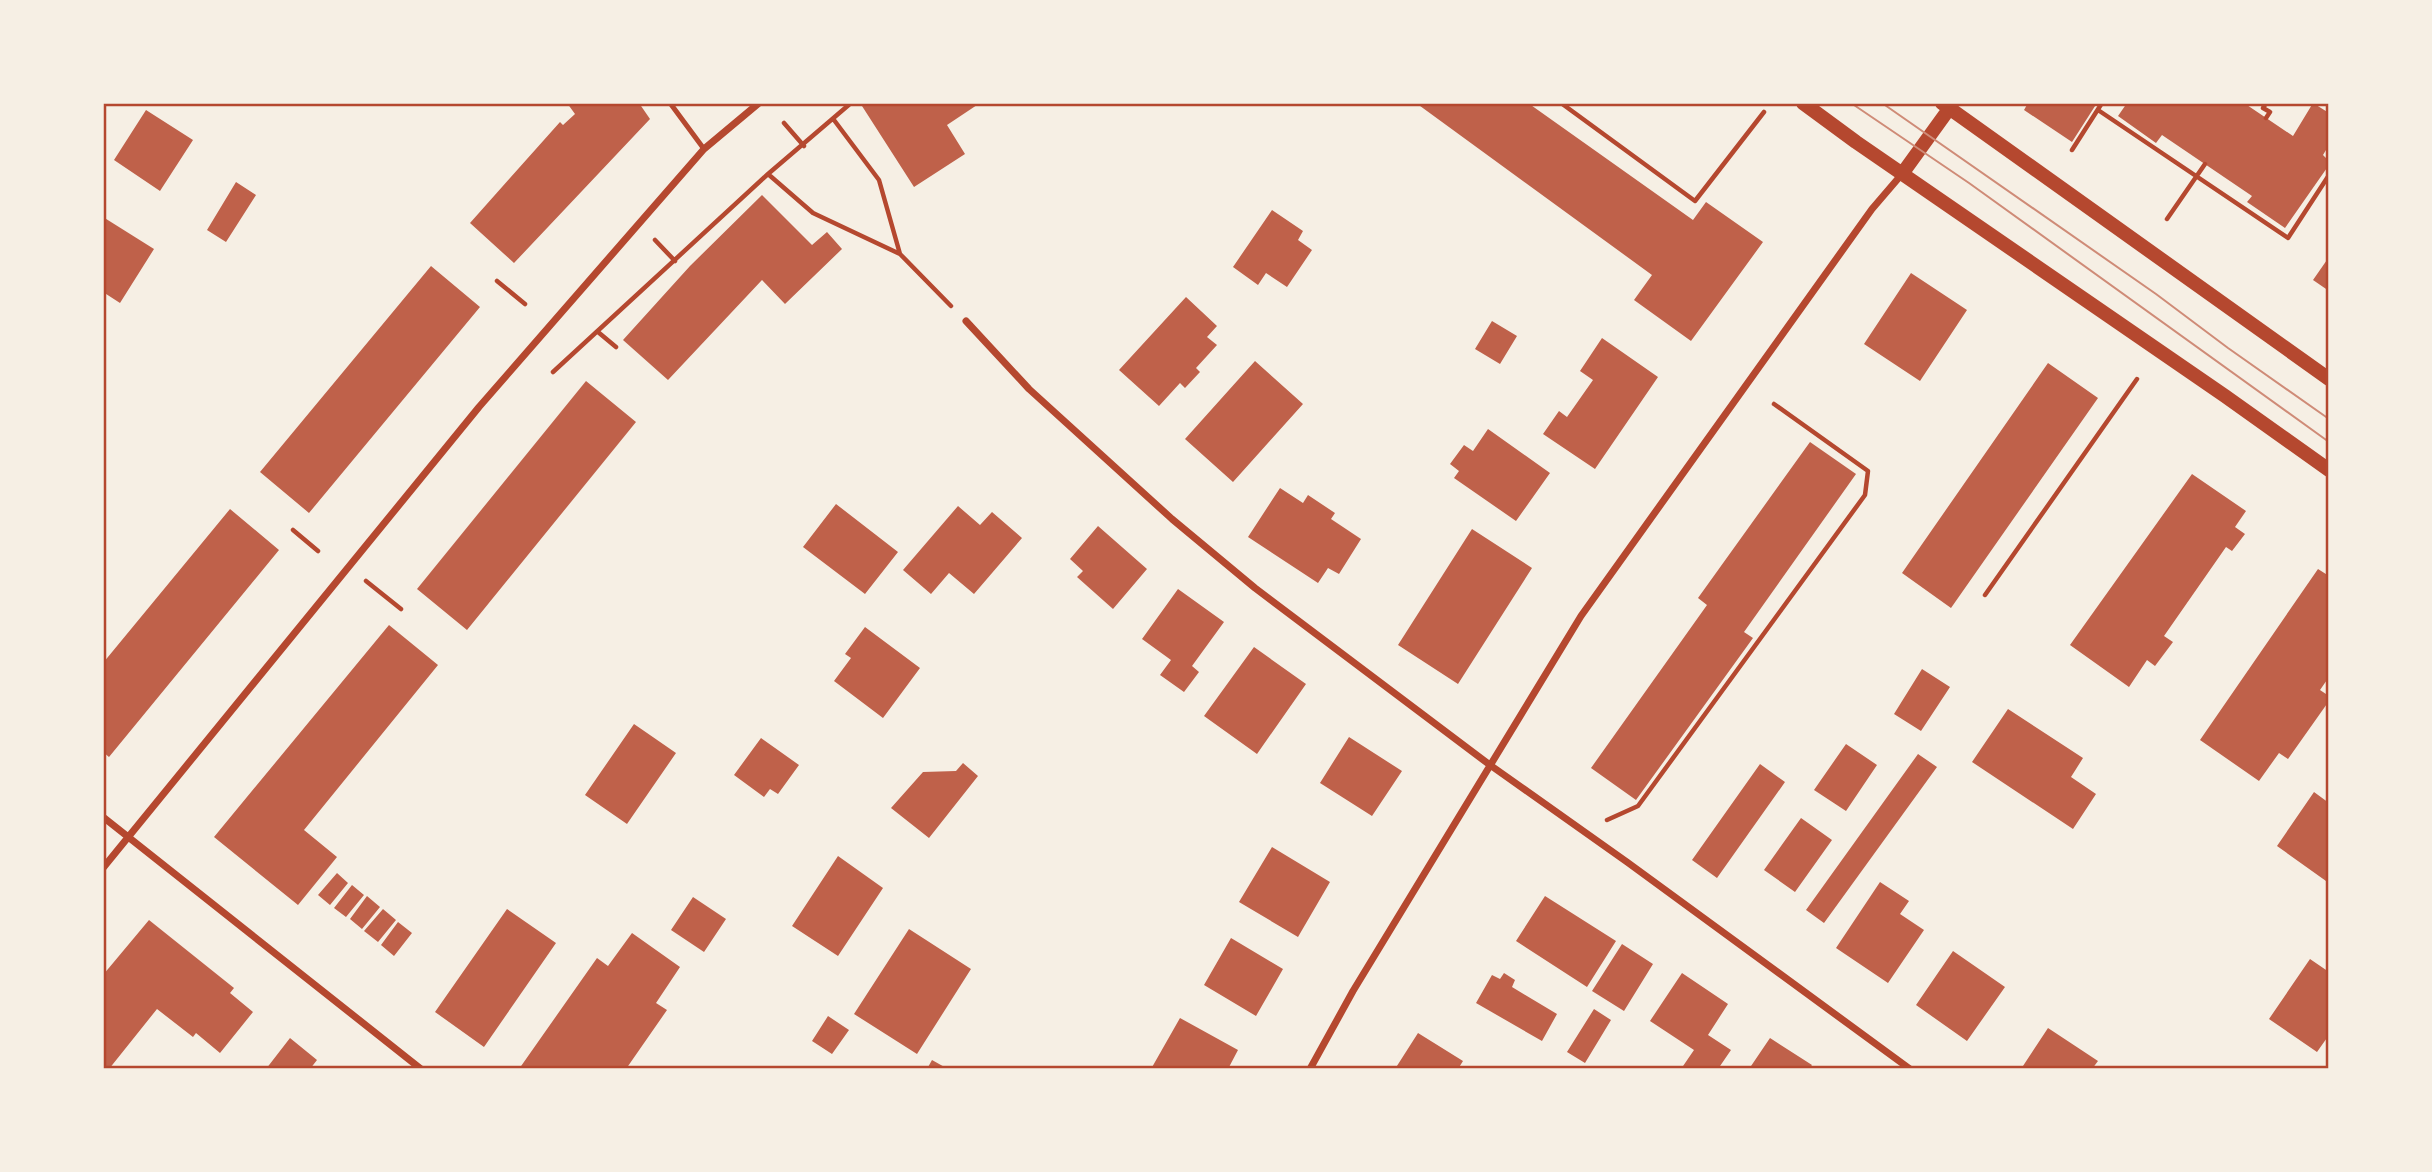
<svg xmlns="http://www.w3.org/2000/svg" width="2432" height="1172" viewBox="0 0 2432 1172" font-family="Mulish,sans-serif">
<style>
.building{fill:#bf614a}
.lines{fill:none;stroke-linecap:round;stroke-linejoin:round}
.path{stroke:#b5482f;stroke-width:4.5}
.service{stroke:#b5482f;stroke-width:5}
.minor{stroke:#b5482f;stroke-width:7}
.secondary{stroke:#b5482f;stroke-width:14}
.tram{stroke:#cf8b77;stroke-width:2}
.neatline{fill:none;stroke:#b5482f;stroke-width:2.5}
</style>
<rect width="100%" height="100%" fill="#f6efe4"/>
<path class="building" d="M567,103H639L650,119L514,263L470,223L560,122L563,125L575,114Z
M867,103H980L947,125L965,154L914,187L862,106Z
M1416,103H1528L1693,220L1706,202L1763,242L1691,341L1634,300L1652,275Z
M2028,103H2097L2072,142L2024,110Z
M2127,103H2244L2293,136L2313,103L2329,113V145L2323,155L2329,161V165L2285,228L2247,202L2252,196L2162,135L2156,143L2118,116Z
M146,110L193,140L160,191L114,160Z
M236,182L256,195L226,242L207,230Z
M762,195L812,245L827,232L842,249L785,304L762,280L668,380L623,340L690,266Z
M1272,210L1303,231L1298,240L1312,250L1287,287L1266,273L1258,285L1233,267Z
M103,217L154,249L120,303L103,292Z
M2329,257V291L2313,280Z
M431,266L480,307L309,513L260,472Z
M1911,273L1967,310L1920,381L1864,344Z
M1186,297L1217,326L1207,337L1217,345L1196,368L1200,372L1185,388L1180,383L1159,406L1119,370Z
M1492,321L1517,336L1500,364L1475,349Z
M1602,338L1658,377L1595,469L1543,434L1559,411L1567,417L1593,380L1580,371Z
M1255,361L1303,404L1233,482L1185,439Z
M2048,363L2098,398L1951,608L1902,573Z
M586,381L636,422L467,630L417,589Z
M1488,429L1550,473L1516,521L1454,478L1459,471L1450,464L1464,445L1473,451Z
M1810,442L1856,474L1744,632L1753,638L1636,800L1591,768L1707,605L1698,598Z
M2192,474L2246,511L2235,527L2245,534L2232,551L2226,547L2164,636L2173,642L2155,666L2147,660L2129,687L2070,645Z
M1280,488L1303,503L1308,495L1335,513L1331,519L1361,539L1339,574L1328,568L1318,583L1248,537Z
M836,504L898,552L865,594L803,547Z
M958,506L980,525L992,512L1022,538L974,594L949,573L931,594L903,570Z
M230,509L279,550L109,757L103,752V663Z
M1098,526L1147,569L1113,609L1077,577L1083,571L1070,559Z
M1472,529L1532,568L1458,684L1398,645Z
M2318,569L2329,576V677L2320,690L2329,696V701L2288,759L2279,753L2259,781L2200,740Z
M1178,589L1224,622L1192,666L1199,672L1184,692L1160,675L1171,660L1142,639Z
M389,625L438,665L304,830L337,857L298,905L214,837Z
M865,627L920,668L883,718L834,681L851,658L845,654Z
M1254,647L1306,684L1257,754L1204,716Z
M1922,669L1950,687L1921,731L1894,714Z
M2008,709L2083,758L2071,777L2096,794L2073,829L1972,762Z
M634,724L676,753L627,824L585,795Z
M1349,737L1402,771L1372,816L1320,783Z
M761,738L799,765L778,794L770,789L764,797L734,775Z
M1846,744L1877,765L1846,811L1814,790Z
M1918,754L1937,767L1824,923L1806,910Z
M963,763L978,776L929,838L891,808L923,772L956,771Z
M1760,764L1785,782L1717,878L1692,860Z
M2314,792L2329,803V877L2326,881L2277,846Z
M1801,818L1832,840L1795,892L1764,870Z
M1272,847L1330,882L1298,937L1239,902Z
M838,856L883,888L838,956L792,926Z
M337,873L348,883L330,905L318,895Z
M1880,882L1909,901L1900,914L1924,930L1888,983L1836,948Z
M352,885L364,895L346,917L334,908Z
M367,896L380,907L362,929L350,919Z
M1545,896L1616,941L1587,987L1516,941Z
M693,897L726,919L704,952L671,930Z
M383,909L396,920L378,942L364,931Z
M507,909L556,943L484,1047L435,1012Z
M149,920L234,988L230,993L253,1012L220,1053L196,1033L193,1037L157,1009L109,1069H103V975Z
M398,922L412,933L394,956L381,945Z
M909,929L971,969L917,1054L854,1014Z
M632,933L680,967L656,1003L667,1010L626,1069H519L597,958L608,966Z
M1231,938L1283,969L1256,1016L1204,985Z
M1622,944L1653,964L1624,1011L1592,991Z
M1953,951L2005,987L1967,1041L1916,1005Z
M2310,959L2329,972V1035L2317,1052L2269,1019Z
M1504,973L1515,980L1512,987L1557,1014L1542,1041L1476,1003L1492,975L1500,979Z
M1682,973L1728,1004L1708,1035L1731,1050L1718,1069H1681L1694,1050L1650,1021Z
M1594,1009L1611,1020L1585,1063L1567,1052Z
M828,1016L849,1030L832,1054L812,1041Z
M1180,1018L1238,1050L1228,1069H1151Z
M2048,1028L2098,1061L2092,1069H2021Z
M1418,1033L1463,1061L1458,1069H1395Z
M290,1038L317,1060L310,1069H266Z
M1770,1038L1812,1065L1809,1069H1749Z
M932,1060L948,1069H927Z"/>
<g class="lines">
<path class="path" d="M1561,103L1695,201L1764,112
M2098,110L2288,238L2329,175
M2266,118L2270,112L2263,108L2266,103
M784,123L804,146
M2072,150L2102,103
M768,174L813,213L900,254L879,180L834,120
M2167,219L2205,164
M655,240L675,261
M900,254L951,306
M497,281L525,304
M598,332L616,347
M553,372L768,174L851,103
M293,530L318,551
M366,581L401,609
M1985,595L2137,379
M1607,820L1638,806L1865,495L1868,471L1774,404"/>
<path class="service" d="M670,103L704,149"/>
<path class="minor" d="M966,321L1029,389L1172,519L1255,588L1490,765L1627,862L1910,1069
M103,817L421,1069
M103,868L479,407L704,149L759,103
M1310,1069L1353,991L1581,616L1872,209L1902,174"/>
<path class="secondary" d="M1803,103L1856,142L2225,396L2329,470
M1942,103L2329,379
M1902,174L1949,109"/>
<path class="tram" d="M1851,103L1969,183L2329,442
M1882,103L2156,294L2228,348L2329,419"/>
</g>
<rect width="2432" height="1172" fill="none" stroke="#f6efe4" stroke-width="210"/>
<rect x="105" y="105" width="2222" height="962" class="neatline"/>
</svg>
